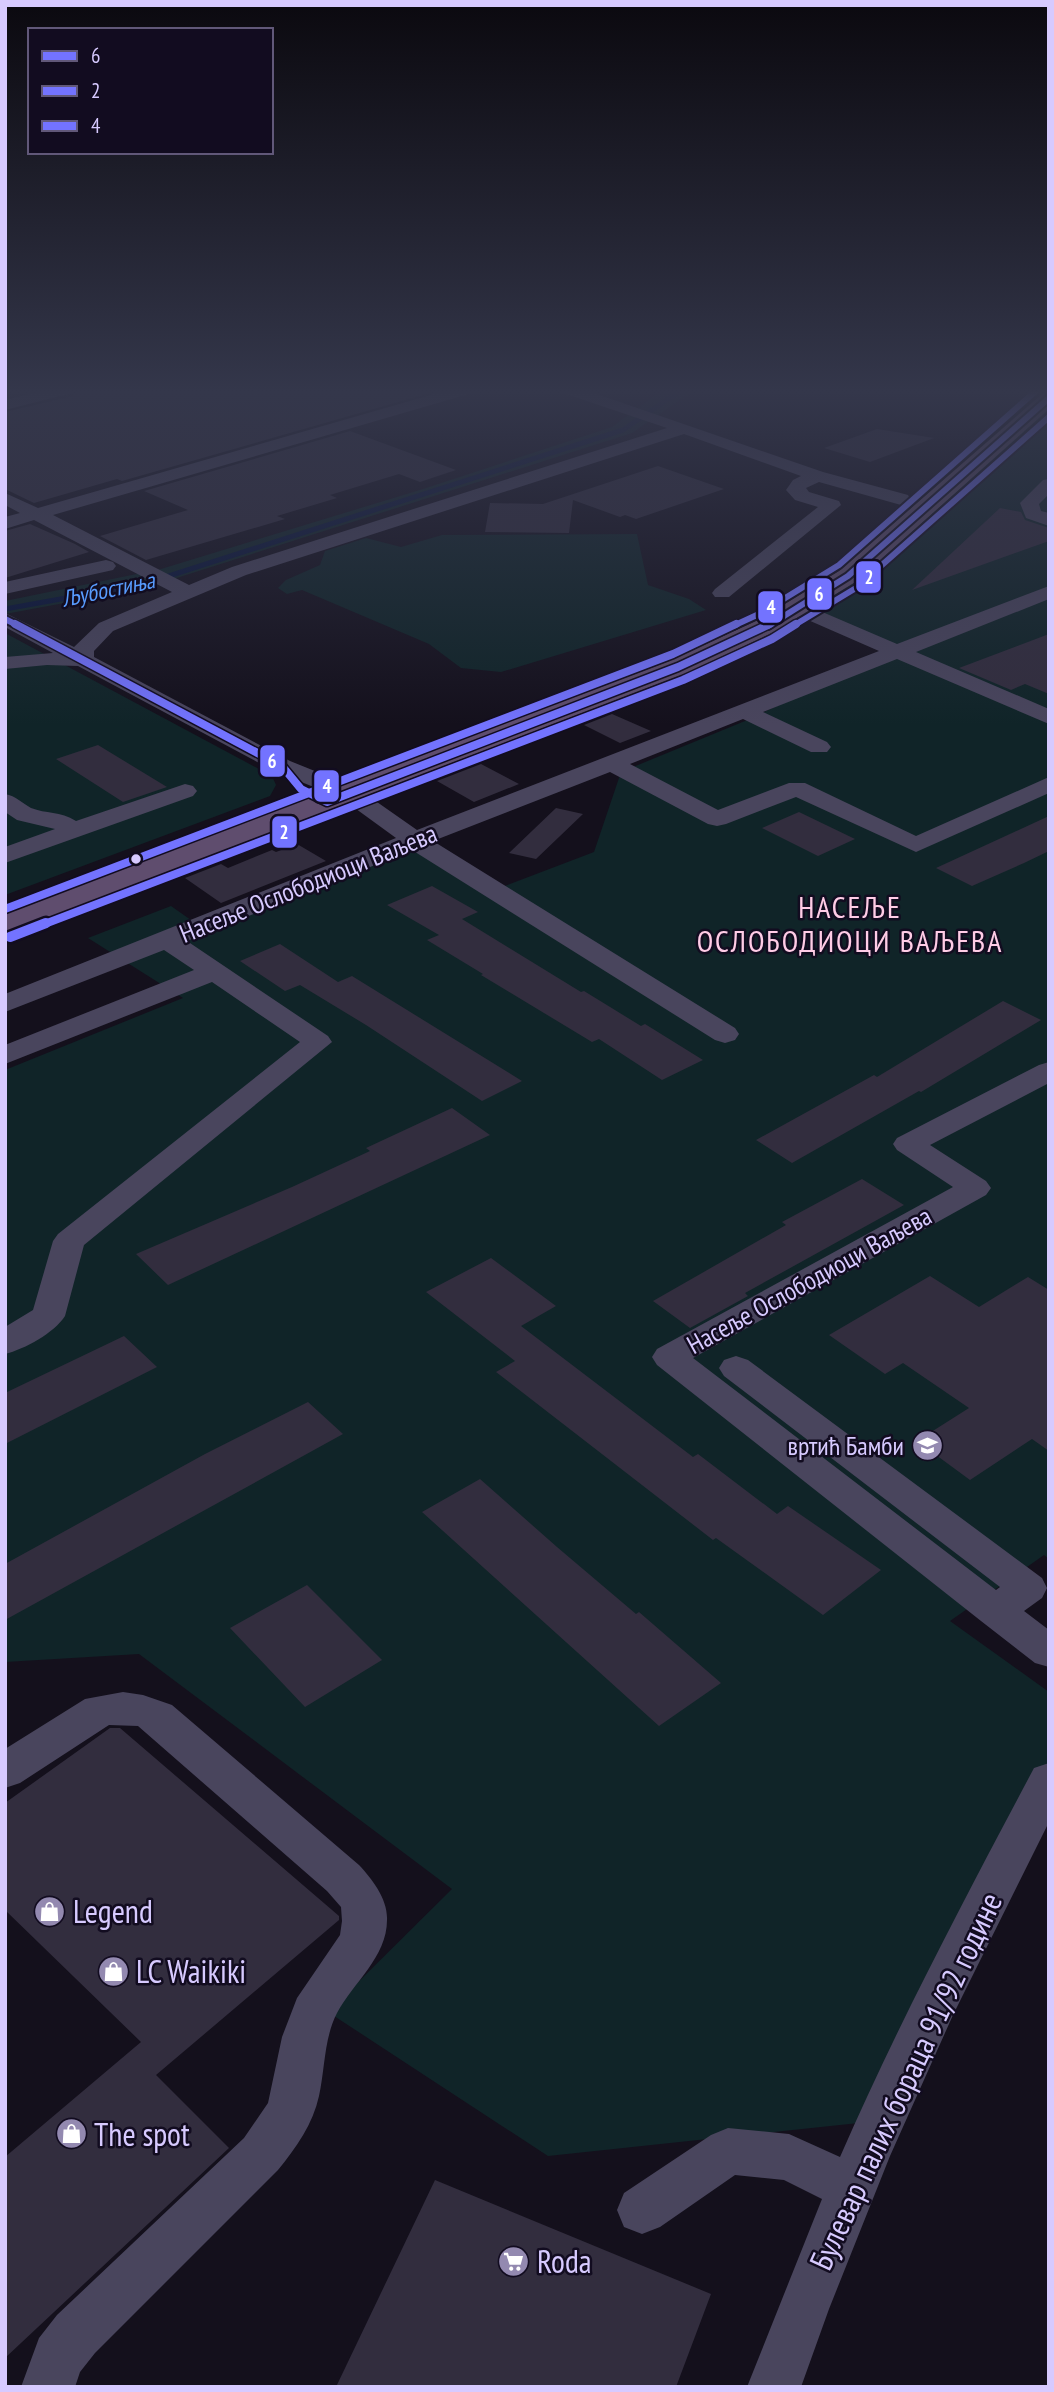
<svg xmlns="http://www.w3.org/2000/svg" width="1054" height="2392" viewBox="0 0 1054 2392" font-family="'PT Sans Narrow',sans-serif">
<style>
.green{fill:#102428}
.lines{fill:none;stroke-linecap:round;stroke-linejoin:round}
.stream{stroke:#08143a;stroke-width:5}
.building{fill:#322d3e}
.minor{fill:#49455d;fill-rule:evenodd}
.major{fill:#5f4d6e;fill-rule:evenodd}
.bus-1-far1-casing{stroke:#120c20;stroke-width:10}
.bus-1-casing{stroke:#120c20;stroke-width:11}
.bus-2-far2-casing{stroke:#120c20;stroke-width:10}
.bus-2-far1-casing{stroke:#120c20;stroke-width:11}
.bus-2-casing{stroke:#120c20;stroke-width:15}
.bus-3-far1-casing{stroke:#120c20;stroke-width:10}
.bus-3-casing{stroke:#120c20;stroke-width:11}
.bus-1-far1{stroke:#7373ff;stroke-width:6}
.bus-1{stroke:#7373ff;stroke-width:8}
.bus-2-far2{stroke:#7373ff;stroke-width:6}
.bus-2-far1{stroke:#7373ff;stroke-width:8}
.bus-2{stroke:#7373ff;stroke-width:10}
.bus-3-far1{stroke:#7373ff;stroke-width:6}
.bus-3{stroke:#7373ff;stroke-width:8}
.bus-dot{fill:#d7caff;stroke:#120c20;stroke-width:2.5}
.labels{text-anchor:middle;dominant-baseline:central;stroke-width:5;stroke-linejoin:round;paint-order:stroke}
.far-water-label{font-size:23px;font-style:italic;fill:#589cff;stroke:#120c20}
.street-label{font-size:26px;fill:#d7caff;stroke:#120c20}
.poi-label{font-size:26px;fill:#d7caff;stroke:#120c20;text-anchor:end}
.quarter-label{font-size:30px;letter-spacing:2px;fill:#ffcce6;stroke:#120c20}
.near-poi-label{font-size:32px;fill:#d7caff;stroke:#120c20;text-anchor:start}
.near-street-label{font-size:32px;fill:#d7caff;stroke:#120c20}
.line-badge{stroke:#120c20;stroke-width:2.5}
.badge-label{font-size:19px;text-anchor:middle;font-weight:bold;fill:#fff}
</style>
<rect width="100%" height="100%" fill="#14101c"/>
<path class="green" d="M663,390H694L632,433L145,588L5,614V601L161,569L423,489L612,427Z
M1049,398V1559L1044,1555L950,1621L1049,1692V1764L868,2122L548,2156L328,2012L452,1889L139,1654L5,1662V1070L183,998L88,938L171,906L208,932L410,849L505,886L594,852L621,772L745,721L895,651L799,609Z
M637,534L648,585L689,599L706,610L501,672L461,668L429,644L302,590L287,594L278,588L286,580L320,565L325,551L366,538L401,547L442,535Z
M5,633L272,776L276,785L270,796L5,895Z"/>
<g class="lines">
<path class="stream" d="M5,609L144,584L623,430L681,390"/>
</g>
<path class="building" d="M77,390H425L426,394L122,481L117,479L34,503L5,489V412L73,396Z
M877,429L934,438L870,462L824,448Z
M350,431L456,470L420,482L399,474L330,495L337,498L277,516L285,519L146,560L100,536L188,510L144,491Z
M658,466L724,489L636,519L625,515L620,517L573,500L569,533L485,532L490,503L543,504Z
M1000,508L1021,512L1025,520L1049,528V541L912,590Z
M30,524L75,544L89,552L5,578V531Z
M1049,634V694L1025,684L1011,690L959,668Z
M612,714L651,731L620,743L584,725Z
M98,745L167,787L123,802L56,759Z
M481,764L519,784L474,802L437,781Z
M556,808L583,814L536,859L509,853Z
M799,812L855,839L818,856L762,828Z
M1049,816V851L1024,863L972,886L936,868Z
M297,844L326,861L221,903L185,878L221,864L228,868L272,850L276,852Z
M432,886L478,912L462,919L581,992L584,991L641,1026L645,1024L703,1060L662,1080L599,1039L592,1042L481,975L483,974L427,940L439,935L387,905Z
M280,944L338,982L352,976L522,1081L482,1101L366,1025L300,985L285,991L240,961Z
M1003,1001L1041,1020L921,1092L919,1091L792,1163L756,1140L874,1075L877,1077Z
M452,1108L490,1135L168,1285L136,1254L292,1187L370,1151L366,1148Z
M862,1179L904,1205L745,1293L748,1296L690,1328L653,1301L786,1225L782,1222Z
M491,1258L556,1306L521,1326L693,1457L698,1454L777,1514L788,1506L881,1570L823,1615L716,1538L713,1540L496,1372L515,1361L426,1292Z
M930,1276L979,1307L1028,1277L1049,1290V1451L1032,1439L970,1480L917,1441L969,1408L903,1363L885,1374L829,1335Z
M124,1336L157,1367L5,1444V1393Z
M308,1402L343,1434L5,1620V1564L205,1454Z
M480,1479L557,1547L636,1614L639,1612L721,1683L659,1726L422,1512Z
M307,1585L382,1660L305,1707L230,1628Z
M110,1728H120L339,1916V1920L156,2075L229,2148L5,2358V2157L141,2042L5,1910V1803Z
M435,2180L711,2294L676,2387H336Z"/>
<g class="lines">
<path class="minor" d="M46,390H74L72,393L5,410V400Z
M448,390H474L472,393L53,515L189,585L232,567L667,428L563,393L561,390H585L823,472L908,495L910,499L901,505L819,482L806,488L809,492L839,501L841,505L729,597H715L712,593L715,589L818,507L795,500L786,490L793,480L801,476L684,434L246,575L113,631L94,651V657L290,761L357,788L417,830L879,651L792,613L789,609L792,605H806L897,644L1049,586V599L916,652L1049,709V724L897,659L763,712L827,742L831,747L827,752H811L743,719L630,764L718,810L789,783H805L916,836L1049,777V793L916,852L796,797L726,824L717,826L708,824L610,772L433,841L735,1028L739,1034L735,1040L725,1043L715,1040L412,850L187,941L328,1036L332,1042L84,1245L65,1316C54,1333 25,1349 5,1354V1327L33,1310L53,1241L58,1234L300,1042L212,982L5,1064V1045L194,970L164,950L5,1012V994L396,838L341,798L274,771L78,666L47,665L5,669V657L53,653L5,627V613L74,647L99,623L172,592L34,520L5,529V517L20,513L5,505V493L38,508Z
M1049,479V494L1039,504L1041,511L1049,513V526L1026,518L1020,503L1043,480Z
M106,560L113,562L116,566L113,570L5,594V582Z
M185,784L193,786L197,791L193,796L5,863V847L55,829L17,820L5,812V794C16,796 22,803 31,808C46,814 60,811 76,821Z
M1049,1062V1083L930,1145L986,1181L991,1188L986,1195L693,1358L996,1590L1000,1587L724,1376L719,1368L724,1360L736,1356L748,1360L1042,1578L1047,1588L1042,1598L1024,1611L1049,1630V1667L1035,1663L981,1621L657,1365L652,1357L657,1349L953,1187L897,1150L893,1144L897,1138L1039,1065Z
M123,1692L143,1695L172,1705L359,1865C372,1879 388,1899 387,1920C387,1957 353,1983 337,2013C324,2038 325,2069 319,2096C313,2124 296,2148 278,2170L95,2353L80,2372L75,2387H21L39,2338L57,2315L244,2138L268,2103L282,2037L297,1998L340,1935L342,1921L341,1907L327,1891L138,1726L109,1725L20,1783L5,1788V1749L85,1699Z
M1049,1763V1822L953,2015L890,2156L829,2309L801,2387H747L822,2199L784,2180L735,2175L660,2227L642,2234L624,2227L617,2210L624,2193L711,2135L728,2128L789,2134L840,2157C898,2024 966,1896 1034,1768Z"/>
<path class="major" d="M1049,392V409L857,581L774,632L687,673L5,934V913L669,661L756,621L839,571L1042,394Z"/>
<defs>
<path id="bus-1-far1" d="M5,619L19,626
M768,626L848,576L1049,398"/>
<path id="bus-1" d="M15,624L282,766L301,789L327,802L678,667L770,624"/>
<path id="bus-2-far2" d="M793,626L856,588L1049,417"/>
<path id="bus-2-far1" d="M42,925L683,680L772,639L796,624"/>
<path id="bus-2" d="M10,937L46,923"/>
<path id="bus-3-far1" d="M733,626L759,614L839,565L1037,390"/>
<path id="bus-3" d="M5,909L673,654L736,624"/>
</defs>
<use href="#bus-1-far1" class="bus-1-far1-casing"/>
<use href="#bus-1" class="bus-1-casing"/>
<use href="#bus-2-far2" class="bus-2-far2-casing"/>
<use href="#bus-2-far1" class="bus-2-far1-casing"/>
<use href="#bus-2" class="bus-2-casing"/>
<use href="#bus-3-far1" class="bus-3-far1-casing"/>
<use href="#bus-3" class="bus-3-casing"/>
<use href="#bus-1-far1" class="bus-1-far1"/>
<use href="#bus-1" class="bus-1"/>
<use href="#bus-2-far2" class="bus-2-far2"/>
<use href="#bus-2-far1" class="bus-2-far1"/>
<use href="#bus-2" class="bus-2"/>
<use href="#bus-3-far1" class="bus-3-far1"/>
<use href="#bus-3" class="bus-3"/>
</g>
<linearGradient id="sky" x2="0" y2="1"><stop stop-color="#0b090f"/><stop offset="0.54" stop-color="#34374b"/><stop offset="1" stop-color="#34374b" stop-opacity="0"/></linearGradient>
<rect width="1054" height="725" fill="url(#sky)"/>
<defs>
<symbol id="school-disc" viewBox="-11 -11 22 22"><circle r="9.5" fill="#9389b0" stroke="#120c20"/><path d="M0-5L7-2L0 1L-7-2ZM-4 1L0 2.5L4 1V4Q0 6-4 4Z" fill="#fff"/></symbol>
<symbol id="shop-disc" viewBox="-11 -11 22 22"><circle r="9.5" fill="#9389b0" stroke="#120c20"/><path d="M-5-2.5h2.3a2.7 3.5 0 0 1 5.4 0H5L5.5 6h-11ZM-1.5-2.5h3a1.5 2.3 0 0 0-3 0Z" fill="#fff"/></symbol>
<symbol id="supermarket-disc" viewBox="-11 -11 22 22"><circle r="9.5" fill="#9389b0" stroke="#120c20"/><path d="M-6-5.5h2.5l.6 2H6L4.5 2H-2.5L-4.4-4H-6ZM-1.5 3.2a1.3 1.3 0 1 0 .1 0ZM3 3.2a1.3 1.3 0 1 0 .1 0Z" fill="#fff"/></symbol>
</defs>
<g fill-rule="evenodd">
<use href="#school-disc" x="910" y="1428" width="35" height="35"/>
<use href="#shop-disc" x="32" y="1894" width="35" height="35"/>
<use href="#shop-disc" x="96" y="1954" width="35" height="35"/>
<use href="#shop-disc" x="54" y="2116" width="35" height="35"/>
<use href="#supermarket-disc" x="496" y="2244" width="35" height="35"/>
</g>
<circle class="bus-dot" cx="136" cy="859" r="6"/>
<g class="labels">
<g class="far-water-label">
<text transform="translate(108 589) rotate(-12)">Љубостиња</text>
</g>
<g class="street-label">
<text transform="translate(308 883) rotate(-22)">Насеље Ослободиоци Ваљева</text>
<text transform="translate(809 1280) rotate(-29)">Насеље Ослободиоци Ваљева</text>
</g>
<g class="poi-label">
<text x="904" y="1445">вртић Бамби</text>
</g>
<g class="quarter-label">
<text x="850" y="906">НАСЕЉЕ<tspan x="850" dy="34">ОСЛОБОДИОЦИ ВАЉЕВА</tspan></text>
</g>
<g class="near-poi-label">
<text x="73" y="1911">Legend</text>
<text x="136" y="1971">LC Waikiki</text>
<text x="94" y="2134">The spot</text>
<text x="537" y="2261">Roda</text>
</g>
<g class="near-street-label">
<text transform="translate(905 2081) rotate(-65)">Булевар палих бораца 91/92 године</text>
</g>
</g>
<g class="line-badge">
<rect x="855" y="560" width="27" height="34" rx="7" fill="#7373ff"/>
<rect x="806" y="577" width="27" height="34" rx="7" fill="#7373ff"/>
<rect x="757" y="590" width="27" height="34" rx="7" fill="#7373ff"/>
<rect x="259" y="744" width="27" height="34" rx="7" fill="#7373ff"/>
<rect x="313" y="769" width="27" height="34" rx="7" fill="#7373ff"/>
<rect x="271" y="815" width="27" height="34" rx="7" fill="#7373ff"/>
</g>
<g class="badge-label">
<text x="869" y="584">2</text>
<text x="819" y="601">6</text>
<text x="771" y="614">4</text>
<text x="272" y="768">6</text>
<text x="327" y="793">4</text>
<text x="284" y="839">2</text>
</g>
<rect width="1054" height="2392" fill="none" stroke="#d7caff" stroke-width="14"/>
<rect x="28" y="28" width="245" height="126" fill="#120c20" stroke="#615879" stroke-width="2"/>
<rect x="42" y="51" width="35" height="10" fill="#7373ff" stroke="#615879" stroke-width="2"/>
<text x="91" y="63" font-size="21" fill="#d7caff">6</text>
<rect x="42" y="86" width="35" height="10" fill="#7373ff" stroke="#615879" stroke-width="2"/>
<text x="91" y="98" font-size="21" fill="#d7caff">2</text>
<rect x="42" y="121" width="35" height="10" fill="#7373ff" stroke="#615879" stroke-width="2"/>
<text x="91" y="133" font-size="21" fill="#d7caff">4</text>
</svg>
